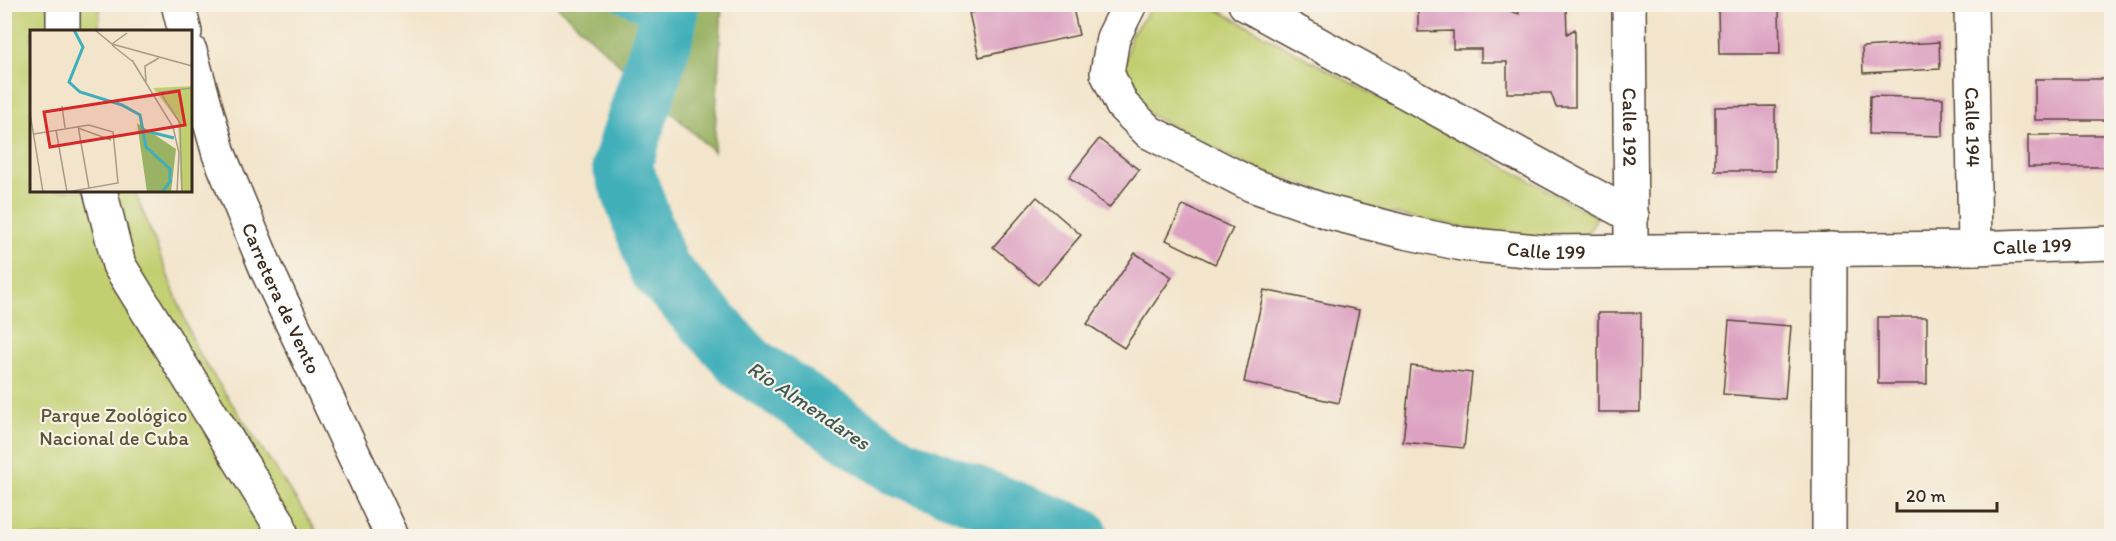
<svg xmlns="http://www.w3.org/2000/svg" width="2116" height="541" viewBox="0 0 2116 541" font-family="Itim,sans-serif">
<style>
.green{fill:#c2cf71;stroke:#7e7c48;stroke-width:1.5}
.forest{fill:#99b263;stroke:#6a6e40;stroke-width:1.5}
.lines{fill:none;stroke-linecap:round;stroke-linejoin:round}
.stream{stroke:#3fafba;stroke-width:10}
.river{stroke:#3fafba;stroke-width:60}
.building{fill:#dda1c1}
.minor-casing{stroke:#574638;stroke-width:36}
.minor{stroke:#fff;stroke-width:33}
.labels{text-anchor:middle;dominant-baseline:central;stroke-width:4.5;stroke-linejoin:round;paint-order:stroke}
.street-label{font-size:20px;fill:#3b2a1e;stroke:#f7f3e8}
.park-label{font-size:20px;fill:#5d5333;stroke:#f7f3e8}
.water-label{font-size:21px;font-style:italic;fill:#3c5955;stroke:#f7f3e8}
.inset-river{fill:none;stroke:#3fafba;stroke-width:3}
.inset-road{fill:none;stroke:#a99a86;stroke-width:1.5}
.view{fill:#d62828;fill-opacity:0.15;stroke:#d62828;stroke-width:3}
.inset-edge{fill:none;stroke:#3b2a1e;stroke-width:3}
</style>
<rect width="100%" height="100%" fill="#f7f3e8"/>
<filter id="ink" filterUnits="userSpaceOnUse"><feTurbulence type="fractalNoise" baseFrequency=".0167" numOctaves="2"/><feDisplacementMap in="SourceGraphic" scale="12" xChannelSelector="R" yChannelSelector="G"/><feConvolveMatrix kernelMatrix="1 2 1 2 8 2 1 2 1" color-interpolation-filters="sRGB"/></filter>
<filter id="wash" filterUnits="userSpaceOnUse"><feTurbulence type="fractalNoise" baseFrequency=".008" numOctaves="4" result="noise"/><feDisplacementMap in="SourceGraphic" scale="24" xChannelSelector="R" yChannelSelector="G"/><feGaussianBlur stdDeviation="1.35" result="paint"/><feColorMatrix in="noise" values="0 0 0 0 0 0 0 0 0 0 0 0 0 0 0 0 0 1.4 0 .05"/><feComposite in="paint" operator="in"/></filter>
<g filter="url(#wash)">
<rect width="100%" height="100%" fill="#f3e5cc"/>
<path class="green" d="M4,5H100L99,31L32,32V190L135,191L197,351L320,536H5Z
M1154,5H1209L1597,217L1588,233L1566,241L1520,238L1384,212L1251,167L1150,115L1130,94L1125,65L1131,35Z"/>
<path class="forest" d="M556,5H722L714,152Z"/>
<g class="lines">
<path class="stream" d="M614,4L666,28"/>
<path class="river" d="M669,4L666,28L622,165L659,269L748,365L900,467L1079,536"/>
</g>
<g id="blocks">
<path class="building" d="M1006,4H1072L1079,35L979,57L969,13Z
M1418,4H1488L1519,14L1518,4H1566L1567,34L1575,29V107H1556L1551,93H1507V62H1481V49H1453V31L1418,32Z
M1718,8H1779L1780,54H1719Z
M1939,42L1940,69L1863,73L1862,47Z
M2035,79H2105L2106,120H2035Z
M1870,96L1943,98V136L1869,134Z
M1775,106V171H1715V107Z
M2028,135H2105V167H2028Z
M1099,139L1139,170L1109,208L1069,177Z
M1037,197L1081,235L1038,285L993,247Z
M1183,205L1233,228L1215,264L1166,240Z
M1135,253L1172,277L1124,348L1087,324Z
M1264,290L1359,310L1339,403L1244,382Z
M1598,313H1641L1640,412H1598Z
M1878,317H1927V384H1878Z
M1729,321L1791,326L1785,399L1723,394Z
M1411,366L1472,373L1464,448L1403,442Z"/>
</g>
</g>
<g filter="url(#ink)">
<use href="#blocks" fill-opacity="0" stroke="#574638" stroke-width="1.5"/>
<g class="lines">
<defs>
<g id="minor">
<path d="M63,4V32"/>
<path d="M178,4L185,32"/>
<path id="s1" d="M1130,4L1113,38L1107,73L1122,105L1149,132L1252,185L1328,212L1405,232L1462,244L1547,252L1975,248L2112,243"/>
<path d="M1245,4L1632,216"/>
<path id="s2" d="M1629,4L1631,233"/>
<path id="s3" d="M1971,4L1975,248"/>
<path id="s4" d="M190,51L219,154L267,270L392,536"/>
<path d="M100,190L119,265L278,522L282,536"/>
<path d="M1829,536L1830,249"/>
</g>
</defs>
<use href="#minor" class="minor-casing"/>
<use href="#minor" class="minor"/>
</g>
</g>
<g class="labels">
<g class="street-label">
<text stroke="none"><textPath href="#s3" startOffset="123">Calle 194</textPath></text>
<text stroke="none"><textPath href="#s2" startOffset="123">Calle 192</textPath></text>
<text stroke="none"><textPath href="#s1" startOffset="1052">Calle 199</textPath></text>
<text stroke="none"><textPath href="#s1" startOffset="566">Calle 199</textPath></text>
<text stroke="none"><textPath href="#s4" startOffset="264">Carretera de Vento</textPath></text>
</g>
<g class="park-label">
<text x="114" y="415">Parque Zoológico<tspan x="114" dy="23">Nacional de Cuba</tspan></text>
</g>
<g class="water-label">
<text transform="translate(809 405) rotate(34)">Río Almendares</text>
</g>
</g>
<g transform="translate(30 30)">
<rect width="162" height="162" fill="#f3e5cc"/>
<path d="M162,56V162H151L148,91L123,58Z" fill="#c2cf71"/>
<path d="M107,93L146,119L141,162H117Z" fill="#99b263"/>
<path class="inset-river" d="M44,0L53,17L39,52L50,62L92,75L110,85L116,117L140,139V152L132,162M112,100L144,108"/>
<path class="inset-road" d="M65,0L82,14L162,36M82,14L97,3M82,15L102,31M102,30L143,97L149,123L147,162M116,53L115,36L129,28M32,76L35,98M0,83L13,162M48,96L59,158M48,98L81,110M26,100L37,162M4,104L59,95L83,102L88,153L37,162M152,162L150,93L130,62L162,58"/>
<path class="view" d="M149,61L155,95L20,117L14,82Z"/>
<rect width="162" height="162" class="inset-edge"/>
</g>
<rect width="2116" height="541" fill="none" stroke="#f7f3e8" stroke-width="24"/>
<path d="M1897 502v9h100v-9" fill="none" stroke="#3b2a1e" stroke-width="3"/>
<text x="1906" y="502" font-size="18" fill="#3b2a1e" stroke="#f7f3e8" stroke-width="4.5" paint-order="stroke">20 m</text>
</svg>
